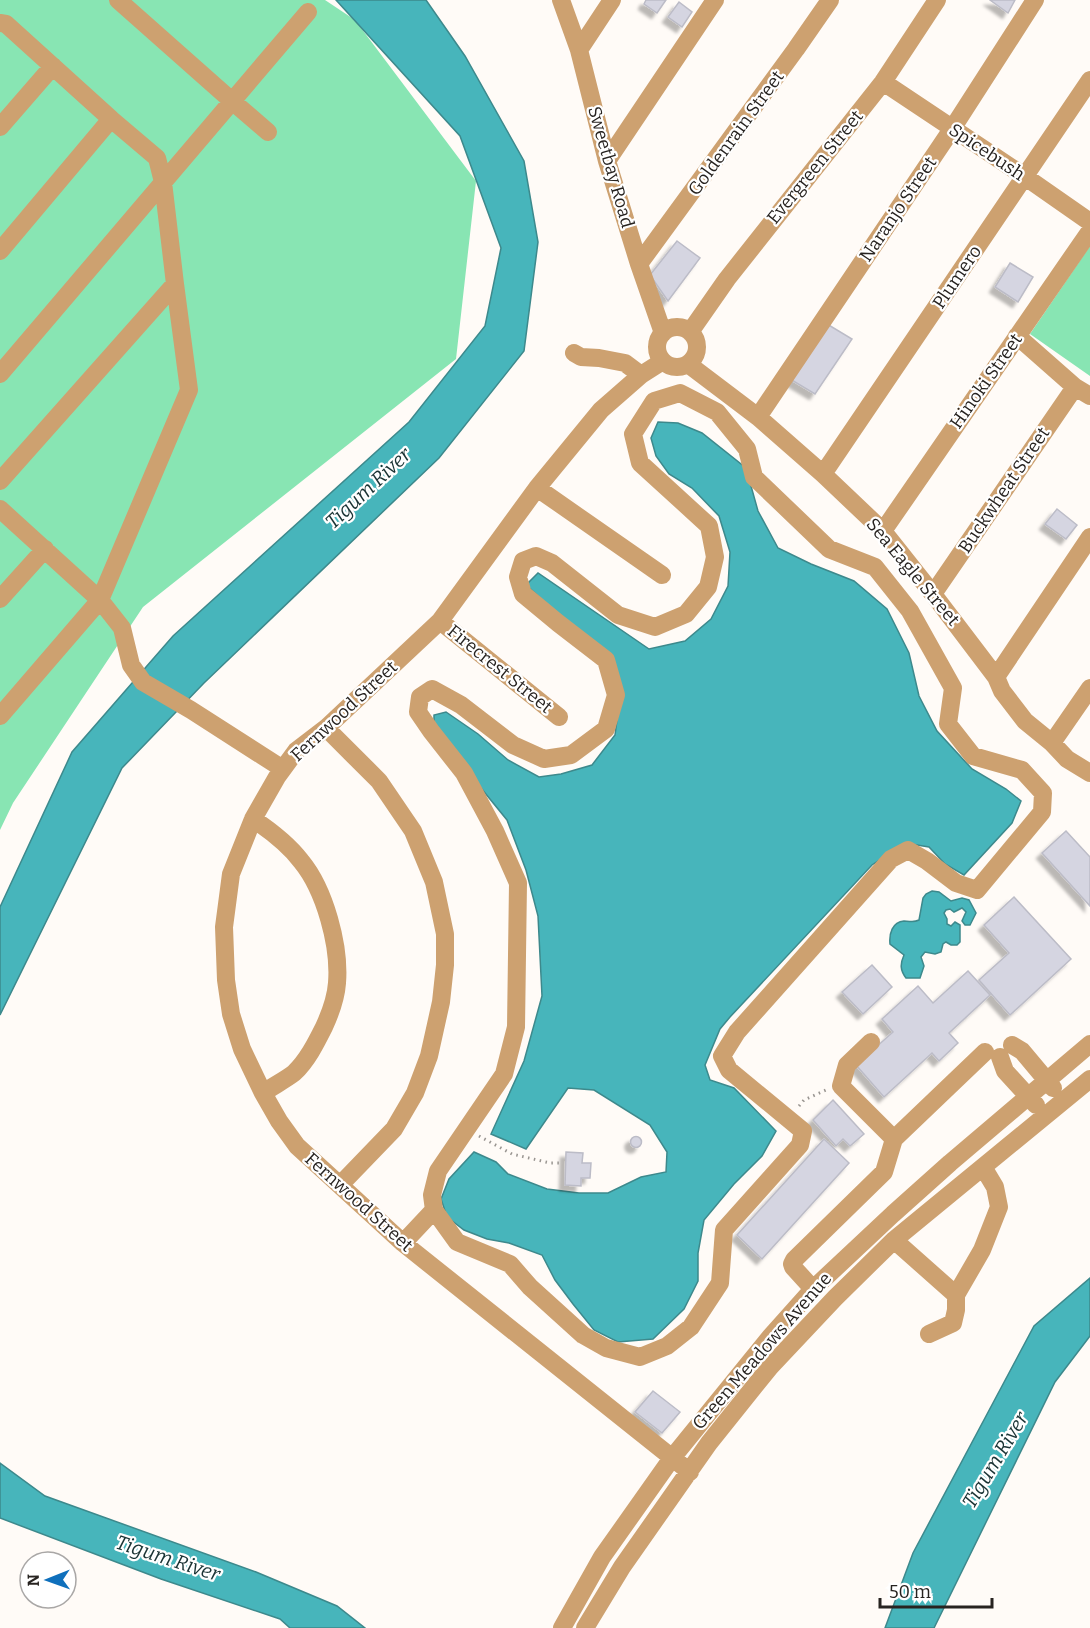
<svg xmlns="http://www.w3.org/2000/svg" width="1090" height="1628" viewBox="0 0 1090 1628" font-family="Bitter,serif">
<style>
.green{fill:#88e5b3}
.water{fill:#47b5bb;stroke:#3d898c;stroke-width:1.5}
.building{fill:#d5d5e1;stroke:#bcbcc7;stroke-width:1.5;filter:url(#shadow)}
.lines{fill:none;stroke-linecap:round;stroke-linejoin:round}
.path{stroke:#999591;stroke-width:3;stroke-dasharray:1.5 4.5;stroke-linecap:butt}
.minor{stroke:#cda170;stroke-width:18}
.labels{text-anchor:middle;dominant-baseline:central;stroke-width:4.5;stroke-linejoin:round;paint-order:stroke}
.street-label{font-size:18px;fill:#272320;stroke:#fff}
.water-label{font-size:20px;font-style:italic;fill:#1a3334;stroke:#fff}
</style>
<defs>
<filter id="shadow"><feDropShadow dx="-5.5" dy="5.5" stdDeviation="1.5" flood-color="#0004"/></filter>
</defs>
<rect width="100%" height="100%" fill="#fffbf7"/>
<path class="green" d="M0,0H325L355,20L476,181L456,359L143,607L13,803L0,830Z
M1090,246V376L1030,334Z"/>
<path class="water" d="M336,0H426L465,56L524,161L538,242L524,351L439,458L204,683L122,768L0,1015V907L72,752L173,636L409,422L485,326L501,248L460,136Z
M658,422L678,423L702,433L746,468L758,511L778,548L811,564L854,581L887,609L909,653L919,696L937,731L972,769L1006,789L1021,801L1012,823L964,875L945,864L929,847L905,843L872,865L730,1017L720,1029L705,1065L710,1080L734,1088L776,1131L762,1156L734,1184L704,1220L698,1253V1281L684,1309L653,1339L618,1342L594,1330L573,1304L555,1280L542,1255L509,1243L487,1239L464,1230L447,1217L441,1199L449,1179L474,1152L496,1162L508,1174L547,1189L579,1193H608L641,1177L666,1172L667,1152L650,1125L594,1090L568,1088L526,1149L491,1134L524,1061L542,996L538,916L526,870L507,820L472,777L434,726V715L446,712L478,734L508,760L539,777L561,774L592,765L615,735L621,690L558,614L526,585L538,573L649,649L685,641L711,619L728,586L730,552L719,516L692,488L669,474L656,456L651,438Z
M932,891L939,892L951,901L962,898L969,900L976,913L970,925H965L962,921L966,912L962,908L954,912L950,909L946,910L944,913L947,919V924L951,926L955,922L960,925V942L957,945H951L946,942L943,944L941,952L935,954L925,952L921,957L924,966L920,978H906C900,970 900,964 904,955L890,944C889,934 892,922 904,921C911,921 913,923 919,920L923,898L926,894Z
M1090,1278V1336L1055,1382L934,1628H885L913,1553L1034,1326Z
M0,1463L45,1496L256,1572L337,1606L365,1628H290L280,1619L161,1579L0,1518Z"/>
<path class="building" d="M646,0H666L657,13L644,4Z
M990,0H1015L1008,13Z
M679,2L692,12L682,27L668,17Z
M677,241L700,258L668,301L650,275Z
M1010,263L1033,277L1018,302L995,287Z
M827,324L852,339L815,394L790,379Z
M1057,509L1077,525L1066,539L1045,524Z
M1066,831L1090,857V906L1042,853Z
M1014,897L1071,959L1010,1015L979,980L1009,953L984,925Z
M872,965L892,987L863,1014L842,992Z
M968,971L990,995L949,1033L958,1043L939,1061L932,1053L884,1097L856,1065L893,1032L882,1019L918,986L933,1003Z
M833,1100L864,1134L850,1146L843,1139L836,1146L813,1120Z
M630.5 1142a5.5 5.5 0 1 1 11 0a5.5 5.5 0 1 1-11 0Z
M824,1139L849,1163L762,1259L737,1235Z
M566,1152L583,1153L582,1163H591L590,1178H581V1186L565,1185Z
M653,1391L680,1412L662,1433L635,1412Z"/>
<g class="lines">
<path class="path" d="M799,1106L804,1100L826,1090
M479,1136L512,1154L550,1163H563"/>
<path class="minor" d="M118,0L232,101L268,132
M561,0L579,50L607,161L639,264L663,333
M0,23L6,24L111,119L0,251
M579,50L612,0
M883,82L1024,176L1090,222
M0,127L53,66
M607,161L715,0
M639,264L796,49L830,0
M657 347a20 20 0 1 1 40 0a20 20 0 1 1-40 0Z
M690,332L727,279L883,82L937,0
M1017,336L1075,387L1090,396
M574,353L581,357L599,358L625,363L641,375
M663,361L641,375L601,410L537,488L440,621L326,728L296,751L277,777L253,819L231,874L224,927L226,980L231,1014L242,1049L263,1093L279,1121L297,1146L403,1243L690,1472
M688,364L758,417L823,474L883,531L933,594L996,677L1002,691L1025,721L1052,743L1067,759L1090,773
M0,374L308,12
M758,417L952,129L1035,0
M823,474L1090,80
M0,481L175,284L163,182L157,158L111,119
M537,488L662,575
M0,509L100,600L122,628L131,665L143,682L191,710L283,769
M883,531L1090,231
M933,594L1075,387
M0,599L45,549
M440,621L559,717
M996,677L1090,537
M0,716L100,600L189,390L175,284
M326,728L379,781L413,831L434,882L445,934V965L441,1002L429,1056L415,1093L394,1129L340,1185
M1052,743L1090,688
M253,819C271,831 288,844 301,861C325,890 340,946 337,983C336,997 330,1014 324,1027C316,1043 307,1061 294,1073C285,1080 273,1086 263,1093
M871,1042L847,1065L841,1086L894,1139
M1012,1045L1022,1051L1053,1088
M1000,1057L1005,1071L1036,1105
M894,1240L956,1295V1310L953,1323L929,1334
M403,1243L434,1210L432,1195L438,1171L504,1074L516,1027L518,883L495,831L464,773L431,731L418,712L420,697L432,689L461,705L513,745L544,759L571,755L606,729L616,695L606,660L558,623L523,594L518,577L523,561L536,556L552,563L618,615L655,627L686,614L708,587L715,557L709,526L640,463L633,434L654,401L680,393L717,412L747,449L754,477L829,549L875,567L910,611L953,688L948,724L973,756L1022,770L1043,793L1042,812L977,890L956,883L927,861L908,850L891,859L737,1032L722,1056L729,1070L803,1131L800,1145L724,1230L720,1283L691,1327L667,1346L640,1357L606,1348L583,1335L530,1287L510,1264L457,1242L434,1210
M813,1289L793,1267L792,1264L794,1260L884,1172L894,1139L985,1052
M956,1295L982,1250L999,1207L995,1187L983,1167
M562,1628L602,1557L672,1458L771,1336L813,1289L893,1214L950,1163L1090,1044
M585,1628L622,1567L709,1443L770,1367L835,1298L894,1240L1090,1079"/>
</g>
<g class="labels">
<g class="street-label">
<text transform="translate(736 133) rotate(-54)">Goldenrain Street</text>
<text transform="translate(987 152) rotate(34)">Spicebush</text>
<text transform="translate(611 167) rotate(74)">Sweetbay Road</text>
<text transform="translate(815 167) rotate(-51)">Evergreen Street</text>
<text transform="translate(898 209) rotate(-56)">Naranjo Street</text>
<text transform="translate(957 277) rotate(-56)">Plumero</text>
<text transform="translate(986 381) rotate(-55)">Hinoki Street</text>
<text transform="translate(1004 490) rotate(-56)">Buckwheat Street</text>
<text transform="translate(913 572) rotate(50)">Sea Eagle Street</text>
<text transform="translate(500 669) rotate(39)">Firecrest Street</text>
<text transform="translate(344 711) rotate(-43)">Fernwood Street</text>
<text transform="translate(359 1202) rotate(42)">Fernwood Street</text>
<text transform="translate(762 1351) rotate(-49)">Green Meadows Avenue</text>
</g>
<g class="water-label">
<text transform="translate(368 488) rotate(-43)">Tigum River</text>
<text transform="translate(995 1460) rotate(-59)">Tigum River</text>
<text transform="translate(168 1558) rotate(18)">Tigum River</text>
</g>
</g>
<g transform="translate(48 1580) rotate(269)"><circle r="28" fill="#ffffff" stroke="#a9a7a6" stroke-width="1.5"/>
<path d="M0-4.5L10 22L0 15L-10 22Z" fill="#0f70bc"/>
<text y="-9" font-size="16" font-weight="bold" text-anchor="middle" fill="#272320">N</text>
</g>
<path d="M880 1598v9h112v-9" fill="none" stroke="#272320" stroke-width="3"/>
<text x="889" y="1598" font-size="18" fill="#272320" stroke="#ffffff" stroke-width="4.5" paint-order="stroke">50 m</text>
</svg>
